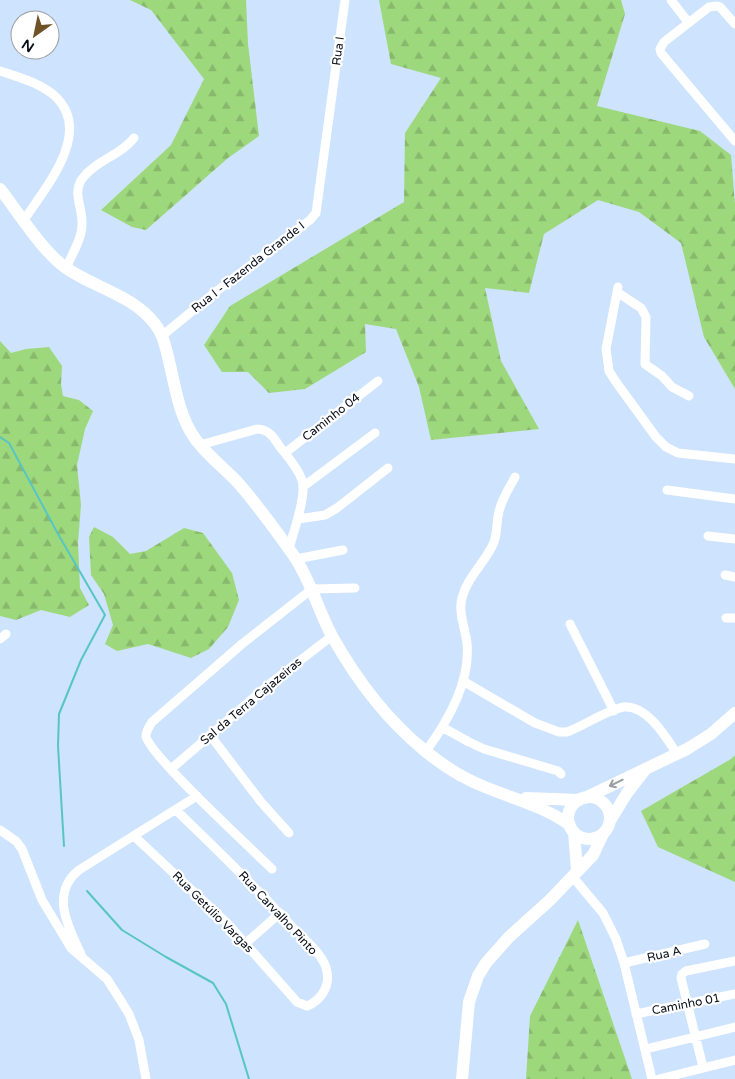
<svg xmlns="http://www.w3.org/2000/svg" width="735" height="1079" viewBox="0 0 735 1079" font-family="'Varela Round',sans-serif">
<style>
.forest{fill:url(#forest-firs)}
.lines{fill:none;stroke-linecap:round;stroke-linejoin:round}
.stream{stroke:#58c5c5;stroke-width:2}
.street{stroke:#fff;stroke-width:9}
.secondary{stroke:#fff;stroke-width:12}
.oneway{stroke:#9b9ea2}
.labels{text-anchor:middle;dominant-baseline:central;stroke-width:4.5;stroke-linejoin:round;paint-order:stroke}
.street-label{font-size:12px;fill:#050c17;stroke:#fff}
</style>
<defs>
<pattern id="forest-firs" width="22" height="20" patternUnits="userSpaceOnUse" patternTransform="scale(1.25)"><rect width="22" height="20" fill="#9ed87d"/><path d="M5 1l3.5 6h-7zM16 11l3.5 6h-7z" fill="#87b86b"/></pattern>
</defs>
<rect width="100%" height="100%" fill="#cee3fe"/>
<path class="forest" d="M130,0H246L248,44L259,136L228,158L146,230L132,227L101,210L171,145L204,79L151,10Z
M379,0H621L625,14L597,106L700,131L731,155L735,204V389L704,337L681,243L639,212L598,200L544,234L529,293L485,288L501,361L539,429L431,440L419,387L396,329L365,324L366,352L305,389L269,393L248,372H222L204,345L230,306L404,202L405,133L441,78L391,64Z
M0,341L11,353L26,349L49,347L62,366L61,384L63,396L79,400L93,411L85,429L77,465L81,505L78,543L80,588L89,605L70,617L41,610L16,620L0,616Z
M94,527L113,537L130,554L146,551L184,528L203,533L232,573L239,600L228,627L209,649L191,658L148,644L117,651L105,644L113,625L104,594L91,575L89,537Z
M735,755V882L658,847L641,811L731,759Z
M578,920L632,1079H526L530,1016Z"/>
<g class="lines">
<path class="stream" d="M0,437L9,443L58,534L105,615L81,660L59,714L58,746L64,846
M87,891L122,930L166,957L213,983L226,1004L249,1079"/>
<path class="street" d="M671,0L688,22
M735,24L720,7L717,6L709,7L664,42L660,49L661,53L735,141
M0,71C18,77 41,83 56,97C93,133 45,188 24,220
M66,268C72,254 82,239 82,224C83,208 72,193 82,179C96,160 120,156 134,138
M618,287L606,349L609,371L616,382L656,437L666,447L678,453L735,459
M617,292L641,308L646,317L645,364L662,376L672,387L689,396
M163,335L218,290L310,220L316,213L345,0
M200,445L257,429C269,429 274,438 280,447C288,457 298,468 302,480C307,495 293,533 289,549
M285,453L378,381
M304,486L375,433
M667,490L735,499
M298,519L325,515L337,508L388,468
M708,536L735,539
M296,559L343,550
M725,575L735,577
M726,618H735
M570,624L614,711
M0,639L6,634
M463,681L535,723L559,732H567C583,726 609,709 624,707C647,705 666,737 677,754
M442,727L469,742L484,749L558,771L561,774
M210,735L261,802L289,833
M426,751C448,721 471,682 467,643C465,628 458,612 462,598C467,577 486,562 494,542C498,531 496,519 500,508C503,497 510,487 515,477
M171,769L272,682L332,636
M0,830L16,841L22,849L42,900L71,948L107,979L121,1001L129,1014L139,1040L146,1079
M134,836L228,924L297,1002L307,1006C320,1001 330,987 327,972C325,956 306,941 295,930C257,888 216,849 176,810
M272,869C253,850 148,754 146,736C146,731 149,727 152,722L242,644L312,589L355,588
M572,876L603,913L616,939L624,963L652,1079
M246,943L280,913
M81,954C68,927 50,893 79,870L197,796
M624,963L705,944
M636,1014L735,994
M646,1049L735,1027
M703,1067L681,978L682,974L686,971L735,961
M659,1079L735,1060"/>
<path class="secondary" d="M0,189C19,213 42,251 66,268C95,288 133,295 155,324C163,334 165,345 168,357C175,384 178,414 194,437C206,455 225,468 240,485C259,507 277,532 294,556C311,581 318,610 332,636C356,679 386,719 424,750C442,765 462,778 485,787C514,799 543,806 570,825
M568 818a21 21 0 1 1 42 0a21 21 0 1 1-42 0Z
M526,798L579,800
M585,798L687,749L711,734L735,713
M610,821L627,793L644,771
M574,832L577,870
M462,1079L469,1002L478,976L486,963L509,937L550,900L593,855L603,834"/>
</g>
<defs><path id="oneway-shaft" d="M-6 0H5M1.5-3L5.5 0L1.5 3" fill="none" stroke-width="1.6" stroke-linecap="round" stroke-linejoin="round" transform="scale(1.25)"/></defs>
<use class="oneway" href="#oneway-shaft" transform="translate(616 783) rotate(154)"/>
<g class="labels">
<g class="street-label">
<text transform="translate(338 51) rotate(-82)">Rua I</text>
<text transform="translate(248 267) rotate(-38)">Rua I - Fazenda Grande I</text>
<text transform="translate(331 417) rotate(-38)">Caminho 04</text>
<text transform="translate(251 701) rotate(-40)">Sal da Terra Cajazeiras</text>
<text transform="translate(213 912) rotate(45)">Rua Getúlio Vargas</text>
<text transform="translate(278 913) rotate(47)">Rua Carvalho Pinto</text>
<text transform="translate(664 954) rotate(-13)">Rua A</text>
<text transform="translate(686 1004) rotate(-11)">Caminho 01</text>
</g>
</g>
<g transform="translate(35 35) rotate(213)"><circle r="24" fill="#ffffff" stroke="#9b9ea2"/>
<path d="M0-4L9 19L0 12L-9 19Z" fill="#6f5226"/>
<text y="-8" font-size="14" font-weight="bold" text-anchor="middle" fill="#050c17">N</text>
</g>
</svg>
